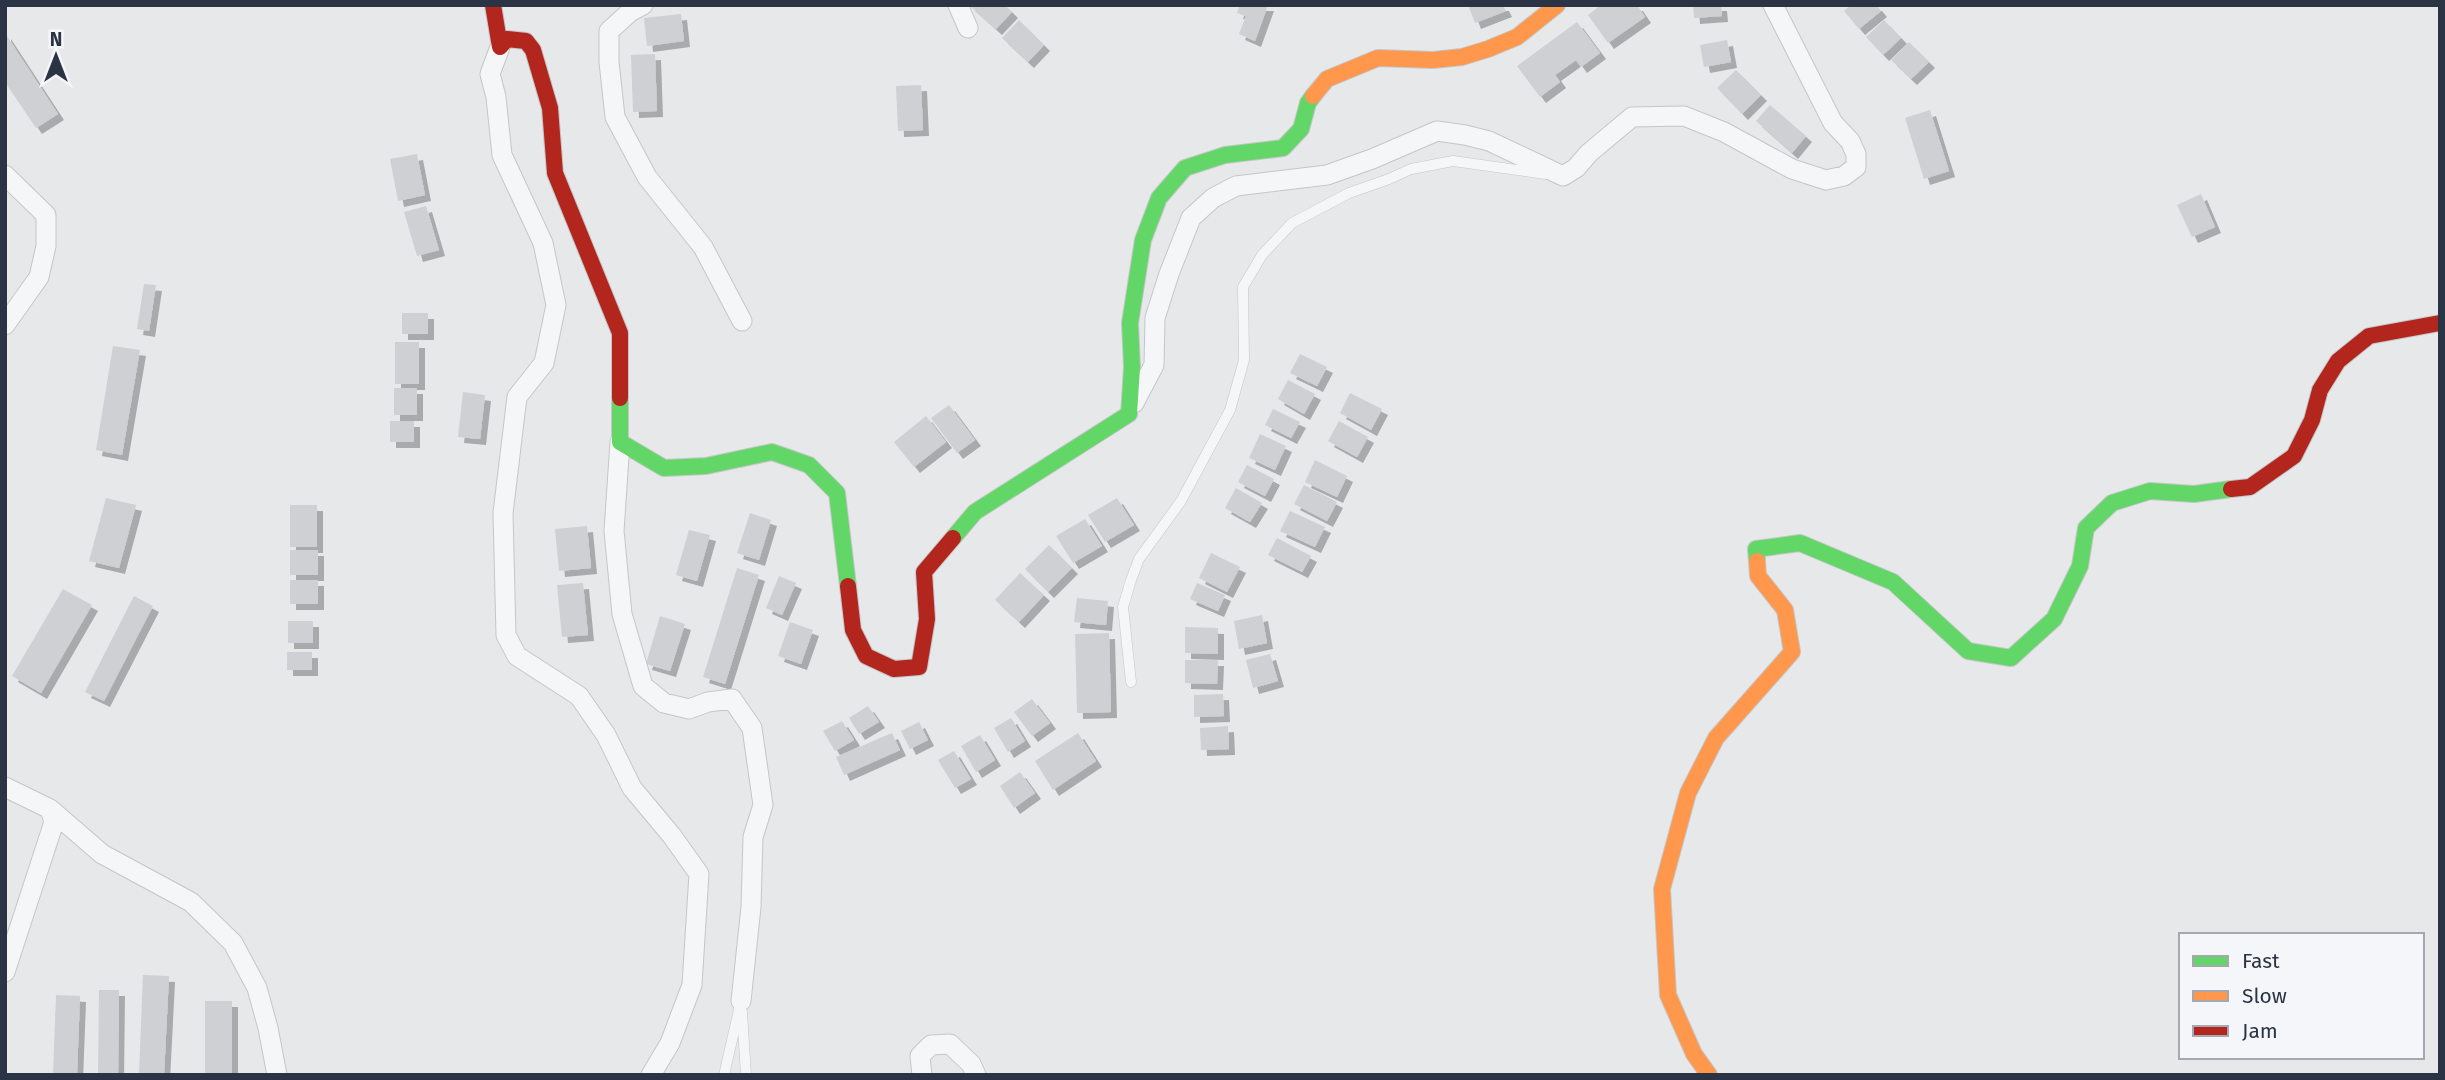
<svg xmlns="http://www.w3.org/2000/svg" width="2445" height="1080" viewBox="0 0 2445 1080" font-family="'Fira Sans',sans-serif">
<style>
.building{fill:#ced0d3;filter:url(#shadow)}
.lines{fill:none;stroke-linecap:round;stroke-linejoin:round}
.lane-casing{stroke:#c4c6c8;stroke-width:11}
.street-casing{stroke:#c4c6c8;stroke-width:21}
.fast-casing{stroke:#c4c6c8;stroke-width:18}
.slow-casing{stroke:#c4c6c8;stroke-width:18}
.jam-casing{stroke:#c4c6c8;stroke-width:18}
.lane{stroke:#f5f6f7;stroke-width:10}
.street{stroke:#f5f6f7;stroke-width:19}
.fast{stroke:#63d668;stroke-width:16}
.slow{stroke:#ff974d;stroke-width:16}
.jam{stroke:#b3261e;stroke-width:16}
</style>
<defs>
<filter id="shadow"><feDropShadow dx="6" dy="6" stdDeviation="0" flood-color="#0004"/></filter>
</defs>
<rect width="100%" height="100%" fill="#e6e8ea"/>
<path class="building" d="M969,5H1005L1012,12L996,29Z
M1240,5H1268L1255,41L1239,34L1246,16L1237,13Z
M1468,5H1503L1506,11L1475,23Z
M1601,5H1637L1645,17L1608,43L1588,15Z
M1693,5H1721L1722,16L1694,18Z
M1851,5H1876L1881,11L1859,29L1844,11Z
M681,14L684,41L647,46L644,18Z
M1019,20L1044,45L1028,62L1002,38Z
M1884,20L1901,38L1883,55L1866,37Z
M1577,22L1600,53L1581,67L1576,60L1555,75L1560,82L1540,97L1517,66Z
M5,33L58,114L36,128L5,82Z
M1727,40L1731,62L1704,67L1700,45Z
M1909,42L1929,62L1911,79L1891,60Z
M655,54L657,111L633,112L631,55Z
M1736,70L1761,95L1742,114L1717,88Z
M921,85L923,130L898,131L896,86Z
M1770,105L1806,136L1792,153L1756,121Z
M1930,110L1949,171L1924,179L1905,118Z
M417,154L425,195L398,201L390,159Z
M2201,194L2215,227L2192,237L2177,205Z
M426,206L439,250L417,256L404,212Z
M144,284L156,285L149,331L137,329Z
M402,313H428V334H402Z
M395,342H419V384H395Z
M113,346L140,350L122,455L96,450Z
M1300,354L1327,367L1317,386L1290,373Z
M1288,380L1315,394L1304,414L1278,399Z
M394,388H417V415H394Z
M463,392L485,395L480,439L458,437Z
M1350,393L1382,409L1371,430L1340,413Z
M949,405L975,440L957,453L931,418Z
M1273,409L1300,422L1291,438L1265,425Z
M926,416L946,442L914,467L894,442Z
M390,421H414V442H390Z
M1339,421L1368,437L1357,457L1328,441Z
M1260,434L1286,446L1275,470L1249,458Z
M1315,460L1347,476L1337,497L1305,482Z
M1247,465L1274,479L1265,496L1238,482Z
M1304,485L1337,502L1327,521L1294,504Z
M1236,488L1262,503L1250,522L1225,508Z
M106,498L136,505L119,568L89,561Z
M1117,498L1134,525L1105,542L1088,515Z
M290,505H317V547H290Z
M1290,511L1325,527L1315,547L1280,531Z
M750,513L771,520L759,560L737,553Z
M1085,519L1102,546L1073,563L1056,536Z
M587,526L591,568L559,571L555,529Z
M689,530L710,535L697,581L676,575Z
M1277,538L1311,556L1302,572L1268,555Z
M1049,545L1072,568L1048,592L1025,569Z
M290,550H318V575H290Z
M1211,553L1240,567L1227,592L1199,578Z
M737,568L759,575L725,684L703,677Z
M1020,573L1044,595L1019,622L995,600Z
M779,576L796,583L782,615L766,608Z
M290,580H318V604H290Z
M583,583L588,635L562,637L557,585Z
M1197,583L1225,595L1218,611L1190,599Z
M63,589L92,605L41,693L12,676Z
M134,596L153,606L104,701L85,692Z
M1077,598L1108,601L1106,625L1074,622Z
M1262,615L1267,643L1239,649L1234,621Z
M660,616L685,624L670,671L646,664Z
M288,621H313V643H288Z
M790,622L813,630L801,664L778,656Z
M1185,627L1218,628V654L1185,653Z
M1109,633L1111,712L1077,713L1075,634Z
M287,652H312V670H287Z
M1270,654L1278,681L1253,688L1246,660Z
M1185,660H1218L1217,684L1185,683Z
M1223,694L1224,716L1194,717V695Z
M1032,699L1050,723L1032,736L1014,712Z
M868,706L879,722L859,734L849,718Z
M1011,718L1025,741L1008,752L994,728Z
M842,721L854,740L835,751L823,731Z
M919,722L928,740L910,749L901,731Z
M1228,726L1229,749L1201,750L1200,728Z
M892,733L900,750L844,775L836,757Z
M1078,733L1096,761L1053,790L1035,761Z
M980,735L995,760L976,772L961,746Z
M954,751L971,779L955,788L938,760Z
M1020,772L1035,793L1014,808L1000,786Z
M143,975L169,976L164,1075H139Z
M99,990H119L118,1075H98Z
M56,995L80,996L77,1075H53Z
M205,1001H232V1075H205Z"/>
<g class="lines">
<defs>
<path id="lane" d="M1131,682L1123,607L1131,580L1139,559L1181,501L1230,410L1244,360L1243,287L1262,255L1292,223L1349,193L1389,179L1411,169L1453,161L1545,174
M742,1012L746,1075
M724,1075L741,1001"/>
<path id="street" d="M643,5L630,12L609,31V62L615,117L647,177L703,247L742,321
M958,5L968,28
M500,47L490,74L496,97L502,155L543,243L556,305L544,363L517,397L503,513L506,635L517,656L579,696L606,735L632,788L672,836L699,874L692,985L670,1043L651,1075
M5,175L46,215V246L39,277L5,325
M1134,403L1154,365L1155,318L1169,274L1191,218L1213,198L1236,186L1327,175L1372,159L1437,131L1465,135L1489,141L1563,176L1576,168L1589,153L1632,117L1684,116L1724,132L1792,169L1826,180L1844,176L1856,167V154L1850,141L1833,123L1773,5
M620,442L614,531L622,614L643,686L664,703L689,709L708,702L732,699L752,728L763,805L753,837L751,907L741,1001
M5,787L50,809L54,822L5,972
M50,809L102,854L191,902L233,943L257,988L268,1028L277,1075
M922,1075L920,1056L931,1045L950,1044L971,1064L976,1075"/>
<path id="fast" d="M620,398V442L664,468L706,466L772,452L809,465L837,493L848,586
M953,538L975,512L1129,414L1132,367L1130,323L1143,240L1159,198L1185,168L1225,155L1283,148L1301,129L1308,103L1313,96
M1757,561L1756,549L1800,543L1893,582L1968,651L2011,658L2054,619L2080,566L2086,528L2112,503L2150,491L2194,494L2231,489"/>
<path id="slow" d="M1313,96L1327,79L1378,58L1433,60L1462,57L1488,49L1517,37L1557,5
M1709,1075L1694,1054L1668,995L1662,889L1688,793L1716,738L1792,652L1785,610L1758,576L1757,561"/>
<path id="jam" d="M493,5L500,47L507,39L526,41L533,50L550,108L555,173L620,333V398
M2231,489L2250,487L2294,456L2312,420L2320,390L2338,361L2369,336L2440,323
M848,586L853,630L866,656L894,669L919,667L927,619L924,572L953,538"/>
</defs>
<use href="#lane" class="lane-casing"/>
<use href="#street" class="street-casing"/>
<use href="#fast" class="fast-casing"/>
<use href="#slow" class="slow-casing"/>
<use href="#jam" class="jam-casing"/>
<use href="#lane" class="lane"/>
<use href="#street" class="street"/>
<use href="#fast" class="fast"/>
<use href="#slow" class="slow"/>
<use href="#jam" class="jam"/>
</g>
<rect width="2445" height="1080" fill="none" stroke="#2b3445" stroke-width="14"/>
<rect x="2179" y="933" width="245" height="126" fill="#f4f6f9" stroke="#a4a8b1" stroke-width="2"/>
<rect x="2193" y="956" width="35" height="10" fill="#63d668" stroke="#a4a8b1" stroke-width="2"/>
<text x="2242" y="968" font-size="21" fill="#2b3445">Fast</text>
<rect x="2193" y="991" width="35" height="10" fill="#ff974d" stroke="#a4a8b1" stroke-width="2"/>
<text x="2242" y="1003" font-size="21" fill="#2b3445">Slow</text>
<rect x="2193" y="1026" width="35" height="10" fill="#b3261e" stroke="#a4a8b1" stroke-width="2"/>
<text x="2242" y="1038" font-size="21" fill="#2b3445">Jam</text>
<g transform="translate(56 56)" stroke="#f4f6f9" stroke-width="5" paint-order="stroke">
<path d="M0-5L12 26L0 18L-12 26Z" fill="#2b3445"/>
<text y="-10" font-size="19" font-weight="bold" text-anchor="middle" fill="#2b3445">N</text>
</g>
</svg>
